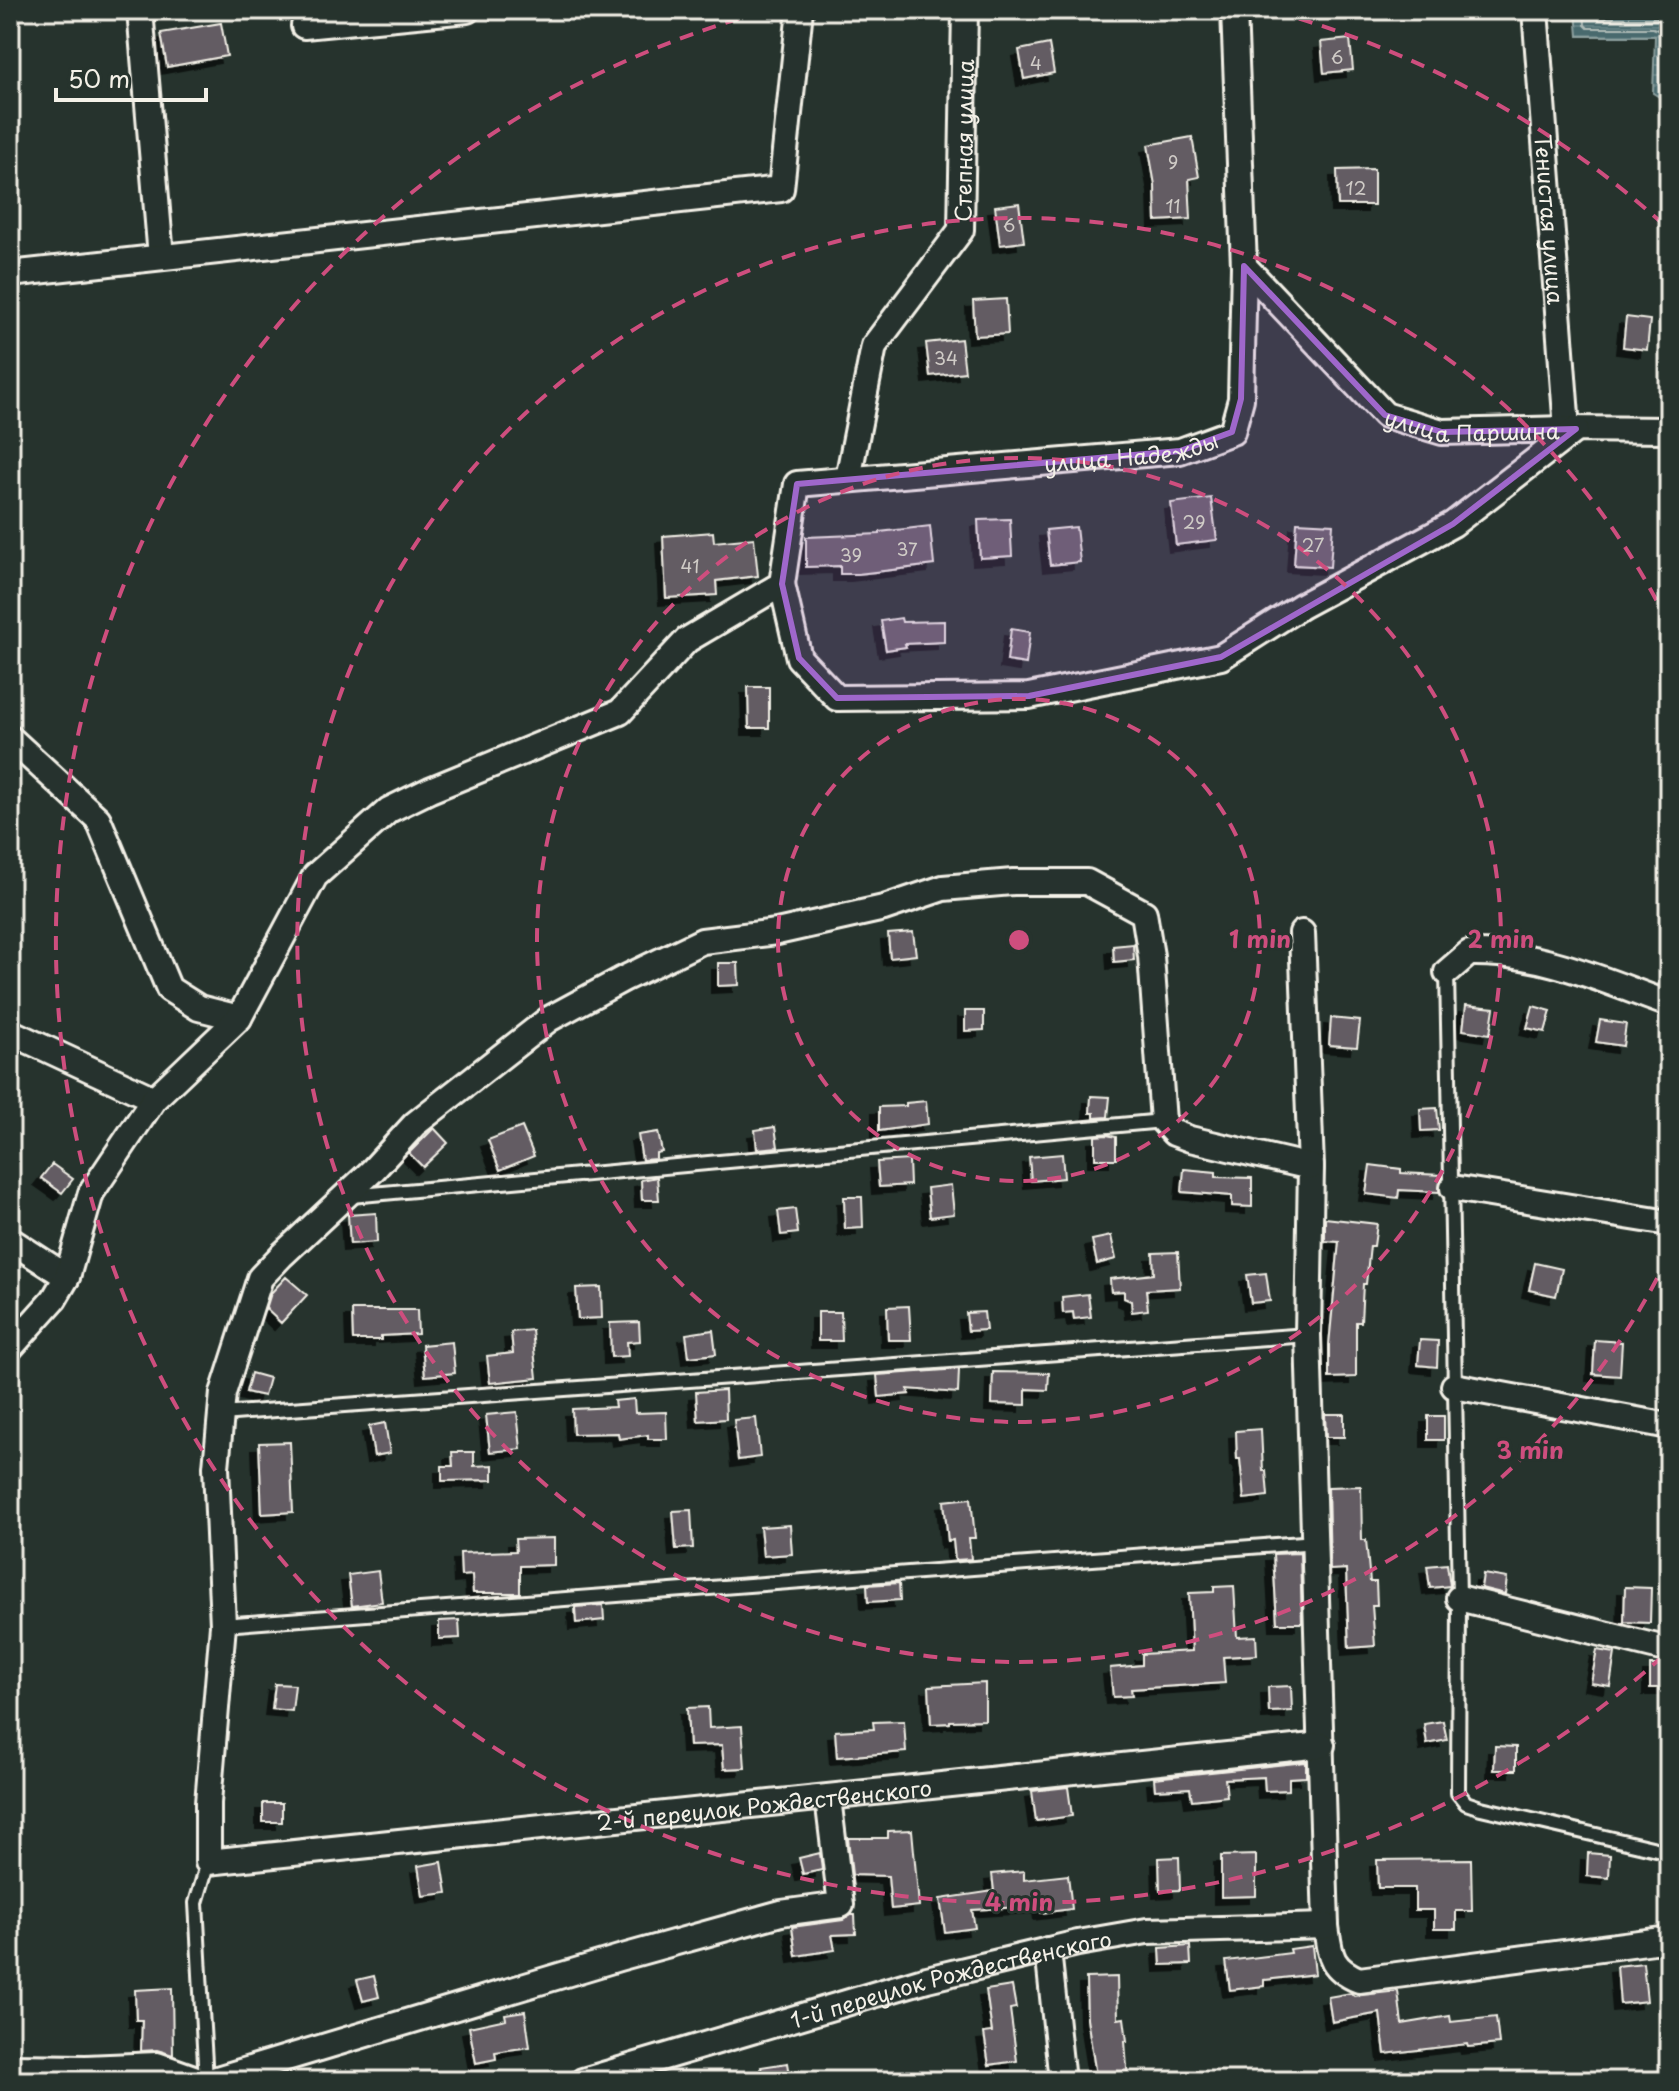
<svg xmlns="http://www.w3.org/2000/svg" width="1679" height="2091" viewBox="0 0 1679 2091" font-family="'Playpen Sans',sans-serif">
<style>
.water{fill:url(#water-rules);stroke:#8da09f;stroke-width:2}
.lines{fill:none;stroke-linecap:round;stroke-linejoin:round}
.shore{stroke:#afbbb7;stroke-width:2}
.building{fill:#635c64;stroke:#f4f1e8;stroke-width:2;filter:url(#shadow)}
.service-casing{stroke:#f4f1e8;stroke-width:18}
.minor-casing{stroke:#f4f1e8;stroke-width:30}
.service{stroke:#26332d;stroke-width:12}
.minor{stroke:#26332d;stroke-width:24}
.marked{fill:#9f67cb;fill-opacity:0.2;stroke:#9f67cb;stroke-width:6;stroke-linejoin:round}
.ring{fill:none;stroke:#ce4e7e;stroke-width:4;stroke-dasharray:14 10}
.labels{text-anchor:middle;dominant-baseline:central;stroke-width:6;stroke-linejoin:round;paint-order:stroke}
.number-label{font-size:18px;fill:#d0ccc7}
.street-label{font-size:22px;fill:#f4f1e8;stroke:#26332d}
.centre{fill:#ce4e7e;stroke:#26332d;stroke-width:4}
.ring-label{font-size:24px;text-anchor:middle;font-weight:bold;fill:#ce4e7e;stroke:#26332d;stroke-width:6;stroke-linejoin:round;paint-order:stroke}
</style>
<defs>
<pattern id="water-rules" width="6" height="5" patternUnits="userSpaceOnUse" patternTransform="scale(2)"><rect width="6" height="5" fill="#486a6e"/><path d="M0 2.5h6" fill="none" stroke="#638083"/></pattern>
<filter id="shadow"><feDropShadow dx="-7" dy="7" stdDeviation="0" flood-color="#0009"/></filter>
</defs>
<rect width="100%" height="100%" fill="#26332d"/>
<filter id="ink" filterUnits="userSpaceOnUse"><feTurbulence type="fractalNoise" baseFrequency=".0125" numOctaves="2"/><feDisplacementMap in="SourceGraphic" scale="16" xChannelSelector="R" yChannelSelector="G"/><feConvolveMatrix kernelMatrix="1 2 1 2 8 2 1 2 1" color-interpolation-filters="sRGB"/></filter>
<g filter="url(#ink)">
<path class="water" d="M1576,10H1669V103L1653,93L1655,36H1578Z"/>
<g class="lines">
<path class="shore" d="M1584,10L1585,25L1588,28H1653L1660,31L1663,38L1661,87L1669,94
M1594,10L1598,18H1656L1669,27"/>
</g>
<path class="building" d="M221,23L227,56L167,67L161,33Z
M1350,39L1353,70L1324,73L1321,42Z
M1049,44L1054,73L1024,79L1019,50Z
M1192,137L1199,177L1189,179L1191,219L1156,221L1155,185L1148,145Z
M1374,169V205H1338L1337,170Z
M1019,203L1024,242L1000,245L995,206Z
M1006,299L1008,334L975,336L973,301Z
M1626,317L1650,320L1647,350L1623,347Z
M961,339L965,372L930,376L926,343Z
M1211,498L1217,540L1176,545L1171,503Z
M1010,519L1012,556L980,558L978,520Z
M1297,522L1333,524L1330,567L1294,565Z
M930,526L934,565L858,574H840V566L806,567V537L880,534V532Z
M1076,527L1080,562L1050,565L1046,530Z
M713,532L714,542L754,538L758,576L716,581L717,595L666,598L663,536Z
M901,618L902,622L944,621V642L905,644L906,647L886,650L881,621Z
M1011,629L1030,632L1026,664L1007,661Z
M748,687H769V728H749Z
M913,932L916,955L890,958L888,934Z
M1133,944L1134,960L1114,962L1113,946Z
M718,963H738L739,985L718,986Z
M1466,1005L1494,1008L1490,1034L1463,1030Z
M1533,1006L1551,1011L1545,1032L1527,1028Z
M965,1011H984V1030L965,1031Z
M1331,1018L1360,1021L1357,1047L1329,1045Z
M1600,1020L1626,1024L1623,1046L1596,1042Z
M1091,1096L1110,1097L1108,1117L1094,1118V1113H1090Z
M926,1101L928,1124L879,1131V1107L906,1106V1103Z
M1437,1108L1439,1130L1421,1131L1420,1109Z
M522,1127L534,1156L500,1170L488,1140Z
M775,1127L778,1147L757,1149L755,1130Z
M434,1128L448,1143L423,1167L409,1153Z
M658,1132L662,1152L656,1153V1159L642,1160L638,1135Z
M1107,1135L1116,1137V1159H1095V1136Z
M1062,1154L1064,1178L1031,1181L1029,1157Z
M909,1160L910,1185L879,1187L877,1162Z
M52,1164L73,1179L62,1193L41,1178Z
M1370,1165L1401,1169V1173L1442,1175L1439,1192L1399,1190L1398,1198L1366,1194Z
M1184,1169L1216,1172V1177L1252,1178V1207L1232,1206V1196L1182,1192Z
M657,1177L659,1200H642L641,1180Z
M951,1185L954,1214L930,1217L927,1188Z
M844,1197H862L863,1228L845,1229Z
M795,1209L798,1233L781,1235L778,1211Z
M376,1213L377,1242L350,1244L348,1215Z
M1325,1218L1377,1224L1374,1246H1370L1366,1284H1363L1361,1322H1356V1377L1329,1378V1345L1339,1242L1325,1241Z
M1111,1236L1116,1259L1097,1264L1092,1240Z
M1178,1252L1180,1288L1146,1290L1148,1310L1132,1312L1131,1301L1124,1298V1291L1111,1292L1110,1279L1154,1274L1153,1253Z
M1535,1263L1562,1269L1556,1296L1529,1290Z
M1266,1273L1270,1301L1251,1303L1247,1275Z
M286,1277L307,1295L281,1323L266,1309L271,1293Z
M601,1287L602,1318L578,1319L576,1288Z
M1088,1294L1091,1317L1074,1319L1073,1312L1063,1313L1062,1297Z
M909,1306L911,1340H888L887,1307Z
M352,1310H417L418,1334L381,1336V1340H353Z
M818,1312H841L842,1341H818Z
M984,1312L986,1330L968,1331L966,1313Z
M639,1322L640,1341L627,1342L628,1356L611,1357L610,1323Z
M532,1330L537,1378L490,1383L487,1356L513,1353L511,1332Z
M713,1330L716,1354L689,1357L686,1334Z
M1420,1340L1438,1341L1437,1367L1418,1365Z
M1595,1340L1622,1342L1620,1376L1593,1374Z
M452,1342L455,1373L425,1376L422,1345Z
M959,1369L958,1393L908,1389L909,1394L879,1397L877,1375Z
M993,1372L1049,1373L1048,1390L1026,1389V1405L992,1404Z
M251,1373L269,1378L264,1396L246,1392Z
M725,1390L726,1419L698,1421L696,1392Z
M634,1399L635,1413L666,1412L667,1439H648V1435L619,1439L618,1433L573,1434L572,1409L615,1407L614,1401Z
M517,1412L521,1449L490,1452L486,1415Z
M1325,1414H1344V1437H1326Z
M1428,1416H1444V1440H1428Z
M756,1418L760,1457L738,1460L734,1420Z
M385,1423L390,1453L374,1456L369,1426Z
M1261,1429L1263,1471H1266L1268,1496L1244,1499L1240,1459H1237L1236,1431Z
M290,1442L293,1512L262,1514L259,1443Z
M452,1452H474V1466L493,1465V1480L442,1481V1466H453Z
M1361,1486L1362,1540H1366L1370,1582H1376L1377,1605H1372L1375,1646L1349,1648L1346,1569L1330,1570L1328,1487Z
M971,1498L975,1538H969L971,1559L955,1560L953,1540L948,1541L944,1501Z
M691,1510L693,1548L676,1549L673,1511Z
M790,1525L792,1554L763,1556L760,1527Z
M554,1538V1565L520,1566V1593H473L472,1575L461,1576L460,1553L516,1551L515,1539Z
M1300,1553L1302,1623H1277L1273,1554Z
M1447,1564L1450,1586L1430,1588L1427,1566Z
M378,1571L382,1602L352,1606L348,1575Z
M1483,1574L1507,1578L1505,1594L1481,1588Z
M899,1583L900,1600L868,1602L867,1585Z
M1234,1586L1237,1637L1256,1636L1257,1655L1223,1657L1225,1683L1131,1689L1132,1696L1113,1697L1110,1668L1142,1665V1654L1192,1651L1189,1593L1214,1592V1587Z
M1625,1587L1651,1588L1650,1623L1624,1622Z
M603,1605L604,1620L576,1623L575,1607Z
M459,1620L460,1638L439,1639V1621Z
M1597,1650L1615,1653L1610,1686L1591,1683Z
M1650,1665H1666V1688H1650Z
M985,1683V1720L950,1721V1723L931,1724L929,1686Z
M275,1684L295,1685L292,1711L272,1709Z
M1291,1686L1292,1711L1269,1712L1268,1687Z
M708,1707L709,1728L742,1726L745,1768L724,1769L722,1745L689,1746L687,1708Z
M904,1721L906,1752L837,1757L835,1731L874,1729L873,1722Z
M1443,1721L1447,1740L1427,1744L1424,1724Z
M1495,1746L1516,1747V1770H1494Z
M1306,1762V1777L1289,1778V1790L1265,1791L1264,1777L1225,1779L1227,1796L1192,1800L1190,1788L1155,1790L1154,1778Z
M1068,1787L1072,1816L1036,1821L1032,1791Z
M263,1803H282V1822H263Z
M912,1830L919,1906L891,1909L888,1876L852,1875L848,1838H888V1831Z
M820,1853L822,1870L803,1874L799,1858Z
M1588,1853L1610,1855L1609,1878L1587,1876Z
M1256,1855V1896L1221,1897V1856Z
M1179,1857L1180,1890L1160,1891L1159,1858Z
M1471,1859L1472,1911H1456V1929H1434V1910H1415V1888H1378L1377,1860Z
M442,1862L447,1893L423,1896L418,1866Z
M1024,1871V1880L1068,1875L1072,1909L1041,1913L1040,1906L972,1910L975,1928L945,1932L940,1899L994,1891L992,1874Z
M851,1915H855L856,1934L832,1935L835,1950L796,1956L792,1927L843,1920Z
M1190,1946L1191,1964L1161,1965L1160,1948Z
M1312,1946L1315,1974L1264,1980V1986L1230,1990L1226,1961L1291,1953L1290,1949Z
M1643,1963L1647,2001L1620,2004L1617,1966Z
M374,1976L379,1997L363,2001L357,1980Z
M1117,1977L1118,2019L1124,2018L1127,2041H1125L1128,2081H1097L1087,2018L1086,1978Z
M1012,1986L1016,2008L1010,2009L1017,2061L989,2065L984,2033L992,2032L986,1990Z
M172,1988L173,2055L157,2050L141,2051L142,2020H136L135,1990Z
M1398,1991L1402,2024L1450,2016L1451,2022L1496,2017L1499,2044L1468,2047L1467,2044L1385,2054L1380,2013L1332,2022L1328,1997L1351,1993L1354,1996Z
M525,2011L530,2047L495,2052L496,2059L476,2063L469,2027L506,2019L505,2014Z
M788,2063L791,2081H764L761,2067Z"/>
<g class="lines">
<defs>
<path id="service" d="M1447,972L1459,1598L1458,1793L1466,1803L1481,1808L1669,1852
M351,1196L1163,1121
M221,1414L1308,1335
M223,1625L1316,1542
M206,2081L196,1903L208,1862"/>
<g id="minor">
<path d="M140,10L161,257"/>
<path id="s1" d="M1535,10L1567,429"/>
<path d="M304,26L467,10"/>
<path id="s2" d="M1244,266L1385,415L1442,432L1567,429L1669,430"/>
<path d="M10,274L781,189L800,10"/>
<path id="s3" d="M848,479L874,346L961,230L965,10"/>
<path d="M782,584L799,658L837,698L1029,696L1221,657L1301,606L1453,524L1576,429"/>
<path d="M10,738L98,819L169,989L199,1008L239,1018"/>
<path d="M1302,933L1311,1167L1308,1335L1326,1926C1330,1955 1330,1968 1359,1980L1669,1939"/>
<path d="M1447,972L1469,953C1541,951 1602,980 1669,1004"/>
<path d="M10,1032L154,1099"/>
<path id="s4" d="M1311,1167L1190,1139L1174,1133L1163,1121L1151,956L1144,913L1087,882H1013L943,888L884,908L777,932L702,941L623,979L549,1019L415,1124L372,1171L282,1255L260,1278L223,1393L216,1467L223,1625L208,1803V1862L1322,1745"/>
<path d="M1453,1188L1669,1223"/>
<path d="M10,1240L67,1277"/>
<path id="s5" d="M10,1348L54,1299L67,1277L91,1193L154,1099L239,1018L315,876L389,810L430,790L620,712L687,640L782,584L797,484L1180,451L1232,432L1241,399L1244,266L1234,10"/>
<path d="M1454,1386L1669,1426"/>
<path d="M1459,1598L1669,1650"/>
<path d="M1048,1950L1062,2081"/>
<path d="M10,2067L86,2068L157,2065L202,2081"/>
<path d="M210,2081L619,1958L781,1913L841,1905L828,1798"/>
<path id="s6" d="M583,2081L927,1979L1078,1943L1147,1931L1326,1926"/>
</g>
</defs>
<use href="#service" class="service-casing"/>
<use href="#minor" class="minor-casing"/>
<use href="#service" class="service"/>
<use href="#minor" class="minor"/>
</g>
</g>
<path class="marked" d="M1244,266L1385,415L1442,432L1576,429L1453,524L1221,657L1029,696L837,698L799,658L782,584L797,484L1180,451L1232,432L1241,399Z"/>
<g class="ring">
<circle cx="1019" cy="940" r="241"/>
<circle cx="1019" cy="940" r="482"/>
<path d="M1668 1257A722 722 0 1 1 1668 623"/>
<path d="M1663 1656A963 963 0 1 1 762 12M1276 12A963 963 0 0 1 1663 224"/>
</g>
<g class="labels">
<g class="number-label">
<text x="1337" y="56">6</text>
<text x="1036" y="62">4</text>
<text x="1173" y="161">9</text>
<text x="1356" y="187">12</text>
<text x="1173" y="205">11</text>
<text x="1009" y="224">6</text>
<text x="946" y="357">34</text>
<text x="1194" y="521">29</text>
<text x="1313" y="544">27</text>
<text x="907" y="548">37</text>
<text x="851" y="554">39</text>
<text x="690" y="565">41</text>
</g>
<g class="street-label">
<text stroke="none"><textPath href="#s3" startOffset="370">Степная улица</textPath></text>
<text stroke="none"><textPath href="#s1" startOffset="210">Тенистая улица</textPath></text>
<text stroke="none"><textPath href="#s2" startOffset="294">улица Паршина</textPath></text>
<text stroke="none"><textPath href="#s5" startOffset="1566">улица Надежды</textPath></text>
<text stroke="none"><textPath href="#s4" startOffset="2534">2-й переулок Рождественского</textPath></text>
<text stroke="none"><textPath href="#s6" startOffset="382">1-й переулок Рождественского</textPath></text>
</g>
</g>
<circle cx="1019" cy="940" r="12" class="centre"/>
<g class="ring-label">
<text x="1260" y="948">1 min</text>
<text x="1501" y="948">2 min</text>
<text x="1530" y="1459">3 min</text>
<text x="1019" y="1911">4 min</text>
</g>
<rect width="1679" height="2091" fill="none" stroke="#26332d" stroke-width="40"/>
<rect x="20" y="20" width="1639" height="2051" fill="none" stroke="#f4f1e8" stroke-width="3" filter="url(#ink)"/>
<path d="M56 88v12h150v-12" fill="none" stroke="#f4f1e8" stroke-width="4"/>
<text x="68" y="88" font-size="24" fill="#f4f1e8" stroke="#26332d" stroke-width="6" paint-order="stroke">50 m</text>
</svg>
